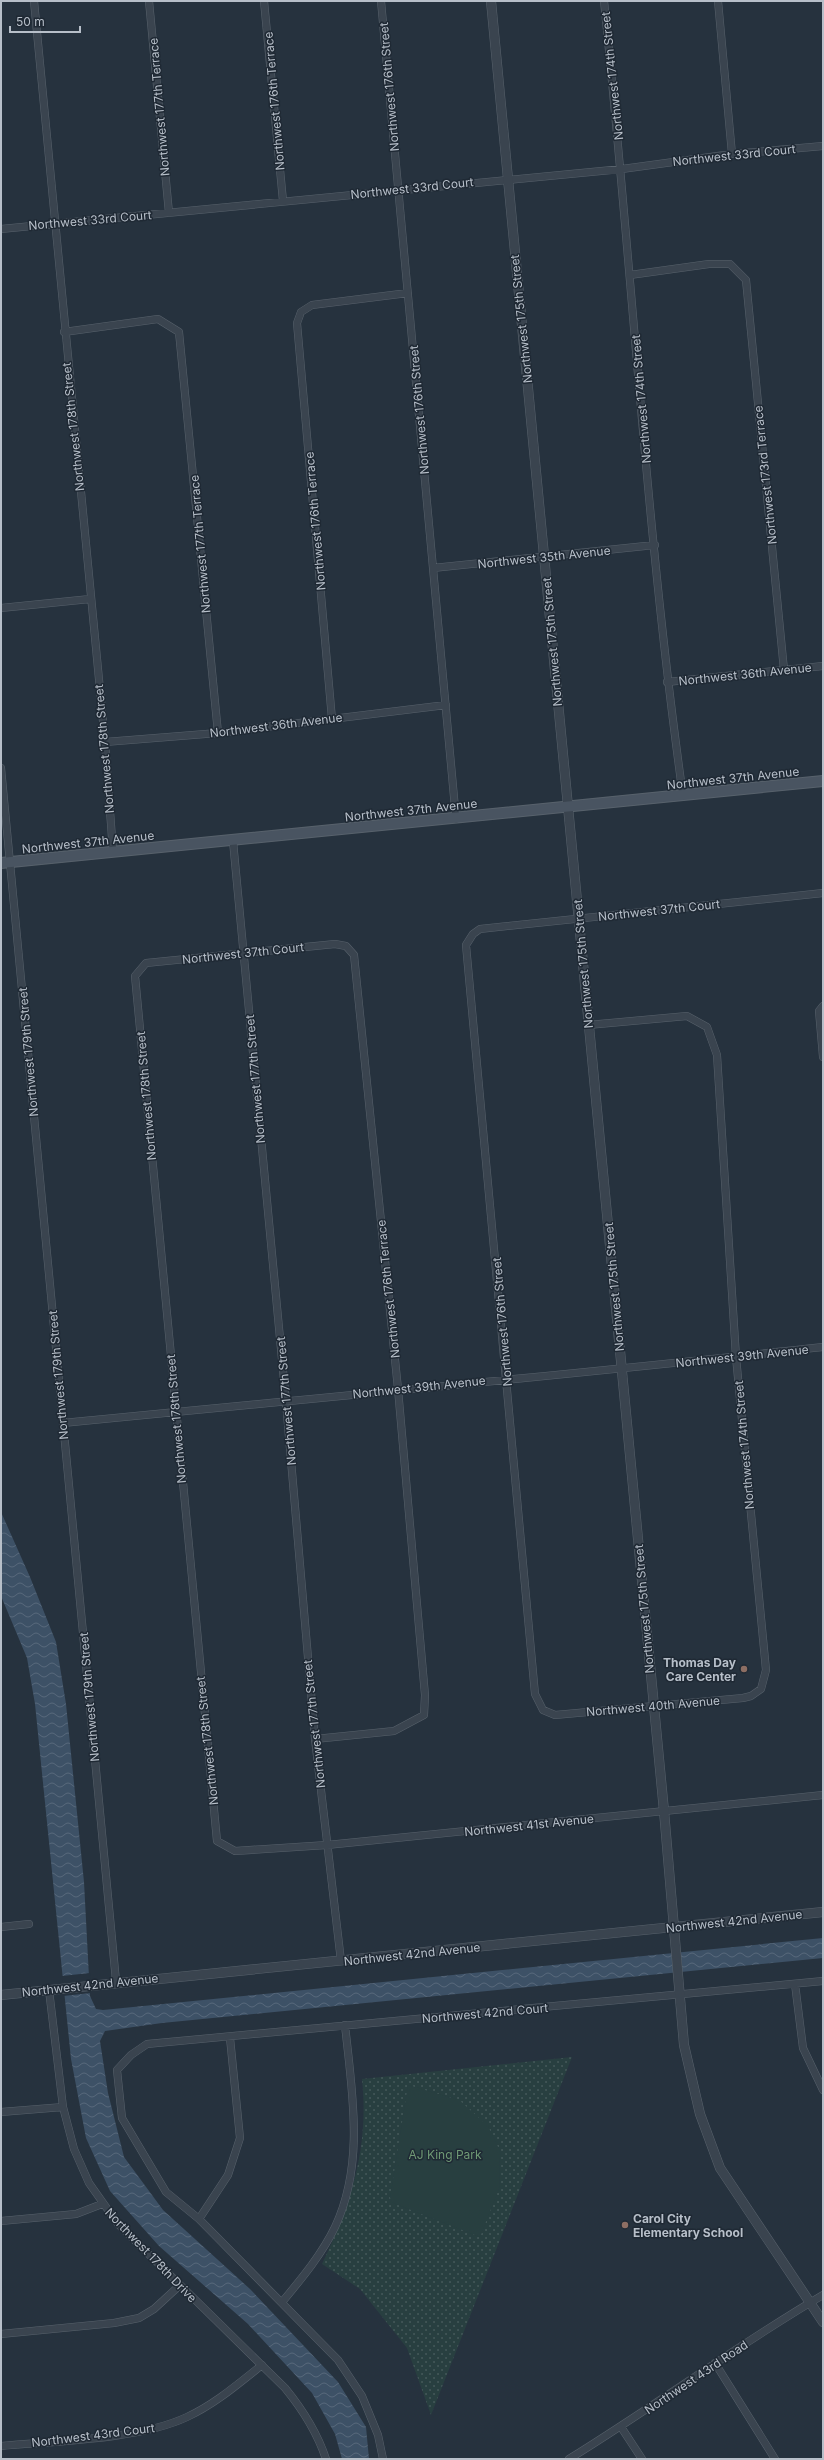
<svg xmlns="http://www.w3.org/2000/svg" width="824" height="2460" viewBox="0 0 824 2460" font-family="Inter,sans-serif">
<style>
.grass{fill:url(#grass-dots)}
.garden{fill:#283f40}
.water{fill:url(#water-waves)}
.pier{fill:#26323e}
.lines{fill:none;stroke-linecap:round;stroke-linejoin:round}
.minor-casing{stroke:#58626c;stroke-width:8}
.tertiary-casing{stroke:#58626c;stroke-width:10}
.secondary-casing{stroke:#58626c;stroke-width:12}
.minor{stroke:#3a444f;stroke-width:7}
.tertiary{stroke:#3a444f;stroke-width:9}
.secondary{stroke:#495461;stroke-width:10}
.education-dot{fill:#8d6e63;stroke:#1f2934;stroke-width:1.5}
.labels{text-anchor:middle;dominant-baseline:central;stroke-width:3;stroke-linejoin:round;paint-order:stroke}
.street-label{font-size:12px;fill:#b7bfc9;stroke:#1f2934}
.poi-label{font-size:12px;font-weight:bold;fill:#b7bfc9;stroke:#1f2934;text-anchor:end}
.park-label{font-size:12px;fill:#6f9975;stroke:#1f2934}
</style>
<defs>
<pattern id="grass-dots" width="8" height="8" patternUnits="userSpaceOnUse"><rect width="8" height="8" fill="#283f40"/><path d="M2 2h.1M6 6h.1" fill="none" stroke="#45595a" stroke-width="1.8" stroke-linecap="round"/></pattern>
<pattern id="water-waves" width="16" height="10" patternUnits="userSpaceOnUse"><rect width="16" height="10" fill="#3d5166"/><path d="M0 5q4-4 8 0t8 0" fill="none" stroke="#57687b"/></pattern>
</defs>
<rect width="100%" height="100%" fill="#26323e"/>
<path class="grass" d="M572,2057L431,2415L407,2348L360,2289L322,2264C352,2202 369,2147 362,2079Z"/>
<path class="garden" d="M408,2085L459,2100L488,2126L499,2149L500,2186L480,2237L393,2203L390,2198Z"/>
<path class="water" d="M1,1512L30,1577L56,1642L66,1704L84,1882L90,1996L96,2009L103,2010L823,1938V1958L162,2023L105,2031L100,2041L108,2093L124,2157L163,2210L250,2289L338,2382L366,2427L369,2459H342L335,2434L312,2393L248,2324L159,2246L110,2191L86,2138L71,2059L35,1704L27,1658L1,1596Z"/>
<path class="pier" d="M90,1973L91,1993L63,1996L62,1976Z"/>
<g class="lines">
<defs>
<path id="minor" d="M34,1L105,742L113,852
M149,1L169,213
M264,1L283,201
M381,1L456,819
M604,1C632,266 646,532 683,796
M718,1L732,154
M1,229L622,169L732,154L823,146
M630,275L709,264H730L746,280L784,670
M64,332L158,319L179,332L218,733
M433,568L655,545
M1,608L90,599
M667,682L823,666
M332,719L297,323L301,312L312,305L408,293
M105,742L218,733L446,705
M1,768L116,1981
M233,841L286,1402L315,1739L341,1961
M823,1006L819,1011L823,1057
M588,1025L687,1016L707,1027L717,1055L736,1357L766,1670L761,1689L751,1696L743,1698L555,1715L543,1710L535,1694L466,945L473,934L480,929L823,893
M63,1423C316,1398 570,1375 823,1347
M315,1739L394,1731L424,1715L425,1695L398,1389L354,955L346,946L335,944L146,963L135,976L217,1841L235,1851L327,1845L823,1795
M1,1927L29,1924
M795,1984L803,2048L823,2090
M49,1990L63,2107L74,2149L89,2183L118,2224L285,2388C303,2410 317,2432 326,2459
M1,2112L63,2107
M199,2219L228,2175L240,2138L230,2038
M1,2221L76,2214L102,2204
M283,2301C302,2278 322,2254 335,2227C365,2163 352,2092 345,2025
M1,2334L114,2323L139,2318L154,2309L179,2286
M715,2363L775,2459
M621,2427L642,2459
M1,2446C56,2441 138,2440 187,2417C215,2404 238,2384 262,2365
M383,2459L378,2435L362,2396L338,2360L199,2219L166,2192L122,2118L117,2070L131,2055L147,2044L823,1981
M569,2459C655,2406 736,2346 823,2295"/>
<path id="tertiary" d="M491,1L664,1811L684,2045L700,2114L720,2168L823,2322
M1,1995C275,1965 549,1941 823,1912"/>
<path id="secondary" d="M1,863L823,781"/>
</defs>
<use href="#minor" class="minor-casing"/>
<use href="#tertiary" class="tertiary-casing"/>
<use href="#secondary" class="secondary-casing"/>
<use href="#minor" class="minor"/>
<use href="#tertiary" class="tertiary"/>
<use href="#secondary" class="secondary"/>
</g>
<g class="education-dot">
<circle cx="744" cy="1669" r="4"/>
<circle cx="625" cy="2225" r="4"/>
</g>
<g class="labels">
<g class="street-label">
<text transform="translate(612 76) rotate(-96)">Northwest 174th Street</text>
<text transform="translate(389 87) rotate(-95)">Northwest 176th Street</text>
<text transform="translate(274 101) rotate(-95)">Northwest 176th Terrace</text>
<text transform="translate(159 107) rotate(-95)">Northwest 177th Terrace</text>
<text transform="translate(734 155) rotate(-6)">Northwest 33rd Court</text>
<text transform="translate(412 188) rotate(-6)">Northwest 33rd Court</text>
<text transform="translate(90 220) rotate(-5)">Northwest 33rd Court</text>
<text transform="translate(521 319) rotate(-96)">Northwest 175th Street</text>
<text transform="translate(641 399) rotate(-95)">Northwest 174th Street</text>
<text transform="translate(419 410) rotate(-95)">Northwest 176th Street</text>
<text transform="translate(73 427) rotate(-96)">Northwest 178th Street</text>
<text transform="translate(765 475) rotate(-96)">Northwest 173rd Terrace</text>
<text transform="translate(315 521) rotate(-95)">Northwest 176th Terrace</text>
<text transform="translate(200 544) rotate(-95)">Northwest 177th Terrace</text>
<text transform="translate(544 557) rotate(-6)">Northwest 35th Avenue</text>
<text transform="translate(552 642) rotate(-95)">Northwest 175th Street</text>
<text transform="translate(745 674) rotate(-6)">Northwest 36th Avenue</text>
<text transform="translate(276 725) rotate(-7)">Northwest 36th Avenue</text>
<text transform="translate(104 749) rotate(-95)">Northwest 178th Street</text>
<text transform="translate(733 778) rotate(-6)">Northwest 37th Avenue</text>
<text transform="translate(411 810) rotate(-6)">Northwest 37th Avenue</text>
<text transform="translate(88 842) rotate(-6)">Northwest 37th Avenue</text>
<text transform="translate(659 910) rotate(-6)">Northwest 37th Court</text>
<text transform="translate(243 953) rotate(-6)">Northwest 37th Court</text>
<text transform="translate(583 964) rotate(-95)">Northwest 175th Street</text>
<text transform="translate(28 1052) rotate(-95)">Northwest 179th Street</text>
<text transform="translate(255 1079) rotate(-95)">Northwest 177th Street</text>
<text transform="translate(146 1096) rotate(-95)">Northwest 178th Street</text>
<text transform="translate(614 1287) rotate(-95)">Northwest 175th Street</text>
<text transform="translate(388 1289) rotate(-96)">Northwest 176th Terrace</text>
<text transform="translate(502 1322) rotate(-95)">Northwest 176th Street</text>
<text transform="translate(742 1356) rotate(-6)">Northwest 39th Avenue</text>
<text transform="translate(58 1375) rotate(-95)">Northwest 179th Street</text>
<text transform="translate(419 1387) rotate(-6)">Northwest 39th Avenue</text>
<text transform="translate(286 1401) rotate(-95)">Northwest 177th Street</text>
<text transform="translate(176 1419) rotate(-95)">Northwest 178th Street</text>
<text transform="translate(744 1445) rotate(-95)">Northwest 174th Street</text>
<text transform="translate(644 1609) rotate(-95)">Northwest 175th Street</text>
<text transform="translate(89 1697) rotate(-95)">Northwest 179th Street</text>
<text transform="translate(653 1706) rotate(-5)">Northwest 40th Avenue</text>
<text transform="translate(314 1724) rotate(-96)">Northwest 177th Street</text>
<text transform="translate(207 1741) rotate(-96)">Northwest 178th Street</text>
<text transform="translate(529 1825) rotate(-6)">Northwest 41st Avenue</text>
<text transform="translate(734 1921) rotate(-6)">Northwest 42nd Avenue</text>
<text transform="translate(412 1954) rotate(-6)">Northwest 42nd Avenue</text>
<text transform="translate(90 1985) rotate(-6)">Northwest 42nd Avenue</text>
<text transform="translate(485 2013) rotate(-5)">Northwest 42nd Court</text>
<text transform="translate(151 2255) rotate(46)">Northwest 178th Drive</text>
<text transform="translate(696 2377) rotate(-34)">Northwest 43rd Road</text>
<text transform="translate(93 2435) rotate(-7)">Northwest 43rd Court</text>
</g>
<g class="poi-label">
<text x="736" y="1662">Thomas Day<tspan x="736" dy="14">Care Center</tspan></text>
<text x="633" y="2218" text-anchor="start">Carol City<tspan x="633" dy="14">Elementary School</tspan></text>
</g>
<g class="park-label">
<text x="445" y="2154">AJ King Park</text>
</g>
</g>
<rect width="824" height="2460" fill="none" stroke="#b7bfc9" stroke-width="4"/>
<path d="M10 26v6h70v-6" fill="none" stroke="#b7bfc9" stroke-width="2"/>
<text x="16" y="26" font-size="12" fill="#b7bfc9" stroke="#1f2934" stroke-width="3" paint-order="stroke">50 m</text>
</svg>
